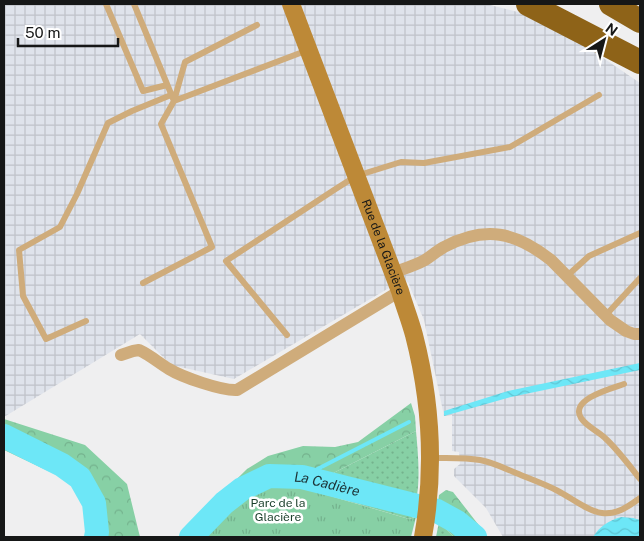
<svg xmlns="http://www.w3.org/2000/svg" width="644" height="541" viewBox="0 0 644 541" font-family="'Public Sans',sans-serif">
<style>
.industrial{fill:url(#industrial-grid)}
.grass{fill:url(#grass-dots)}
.forest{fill:url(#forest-crowns)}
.park{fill:url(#park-tufts)}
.pitch{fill:#87d0a5}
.water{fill:url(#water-waves)}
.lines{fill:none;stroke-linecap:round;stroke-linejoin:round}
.stream{stroke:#6de7f7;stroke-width:4}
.river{stroke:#6de7f7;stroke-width:24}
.lane{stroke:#cfac7b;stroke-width:6}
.street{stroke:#cfac7b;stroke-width:12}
.secondary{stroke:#bd8937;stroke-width:18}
.highway{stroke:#8e6318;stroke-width:24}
.labels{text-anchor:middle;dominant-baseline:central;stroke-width:5;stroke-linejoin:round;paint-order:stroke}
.street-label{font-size:12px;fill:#161717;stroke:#fff}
.park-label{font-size:12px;fill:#193e2a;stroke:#fff}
.water-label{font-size:14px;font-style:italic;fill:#1c3235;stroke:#fff}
</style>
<defs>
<pattern id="industrial-grid" width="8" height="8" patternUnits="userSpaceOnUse" patternTransform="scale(1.25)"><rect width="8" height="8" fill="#dfe3eb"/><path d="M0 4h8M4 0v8" fill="none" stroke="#bfc2c9"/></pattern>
<pattern id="grass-dots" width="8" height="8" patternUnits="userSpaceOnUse" patternTransform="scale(1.25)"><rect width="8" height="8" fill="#87d0a5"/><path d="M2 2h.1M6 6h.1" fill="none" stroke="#74b28d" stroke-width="1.8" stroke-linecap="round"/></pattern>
<pattern id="forest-crowns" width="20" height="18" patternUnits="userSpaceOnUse" patternTransform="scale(1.25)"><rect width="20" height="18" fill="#87d0a5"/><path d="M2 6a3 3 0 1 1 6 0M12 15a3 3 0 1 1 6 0" fill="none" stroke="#74b28d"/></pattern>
<pattern id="park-tufts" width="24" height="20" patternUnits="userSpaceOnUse" patternTransform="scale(1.25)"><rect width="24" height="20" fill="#87d0a5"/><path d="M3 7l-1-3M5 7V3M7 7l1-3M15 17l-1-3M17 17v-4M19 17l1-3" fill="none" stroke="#74b28d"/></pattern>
<pattern id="water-waves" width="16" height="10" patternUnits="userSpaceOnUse" patternTransform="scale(1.25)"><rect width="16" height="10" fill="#6de7f7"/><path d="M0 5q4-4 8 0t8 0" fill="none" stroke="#5ec5d3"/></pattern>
</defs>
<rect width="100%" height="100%" fill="#efeff0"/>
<path class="industrial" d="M4,4H486L537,17L562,30L640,83V537H503L486,508L454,476V469L460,464L459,452L452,451V415L444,416L424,320L408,282L389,288L234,379L171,365L140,334L4,417Z"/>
<path class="grass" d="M416,431C418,453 420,475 417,496L420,499L417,516L409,519L304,488Z
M439,522L454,537H436Z"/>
<path class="forest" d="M411,403L415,416L416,431L304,488L279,481L228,507L200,537H178L247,469L268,456L303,446L335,447L358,442Z
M4,419L85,445L127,484L140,537H88L80,486L4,450Z
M446,490L453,492L488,537H454L436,519L439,495Z"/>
<path class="park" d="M279,481L409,519L416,517L411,537H200L228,507L251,490Z"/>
<path class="pitch" d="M311,519L321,537H288L285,532Z"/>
<path class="water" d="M640,363V370L511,397L444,416V411L508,391Z
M621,517L633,518L640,520V537H593C600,526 608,521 621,517Z"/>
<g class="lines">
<path class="stream" d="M302,477L409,422"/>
<g class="river">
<path d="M4,436L62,465L80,478L94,503L97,532L96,537"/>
<path id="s1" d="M191,537L224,503L242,489L269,476L302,477L437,511L457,522L475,537"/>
</g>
<path class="lane" d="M106,4L143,91L167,85
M134,4L174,101L308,50
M567,276L589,256L640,233
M143,283L212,247L161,124L174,101L185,62L257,25
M606,315L640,278
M86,321L46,339L23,296L19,250L60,227L77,194L108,123L132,111L171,95
M287,335L226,261L334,190L356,176L401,162L424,163L510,147L599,95
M624,384C613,388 569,399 581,418C587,427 598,431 605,438C618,450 629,465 640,479
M430,458C446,458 464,457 480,460C492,462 504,468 516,473C530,479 545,484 558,491C570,497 589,512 602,513C617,515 629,506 640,498"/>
<path class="street" d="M392,273C403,269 414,266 425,260C431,256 437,251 444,247C486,225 515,232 551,260L610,320L626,331L634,334H640
M121,355L133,351L139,350C150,355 159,363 169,369C182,377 222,391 237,390L400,291"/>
<path class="secondary" id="s2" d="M291,4L400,291C404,305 410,320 414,335C431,401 435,470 423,537"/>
<path class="highway" d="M528,4L640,62
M611,4L640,21"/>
</g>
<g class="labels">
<g class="street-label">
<text stroke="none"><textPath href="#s2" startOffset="260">Rue de la Glacière</textPath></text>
</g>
<g class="park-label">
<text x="278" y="503">Parc de la<tspan x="278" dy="14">Glacière</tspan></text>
</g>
<g class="water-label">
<text stroke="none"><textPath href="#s1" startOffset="159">La Cadière</textPath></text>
</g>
</g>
<rect width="644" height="541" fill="none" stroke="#161717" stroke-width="10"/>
<g transform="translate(604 40) rotate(36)" stroke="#ffffff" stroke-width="4" paint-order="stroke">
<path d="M0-4L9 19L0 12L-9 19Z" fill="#161717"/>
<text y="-8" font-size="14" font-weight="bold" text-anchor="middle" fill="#161717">N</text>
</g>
<path d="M18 38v8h100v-8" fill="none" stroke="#161717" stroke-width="2.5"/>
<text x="25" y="38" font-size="15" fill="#161717" stroke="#ffffff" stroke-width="4" paint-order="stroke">50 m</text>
</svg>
